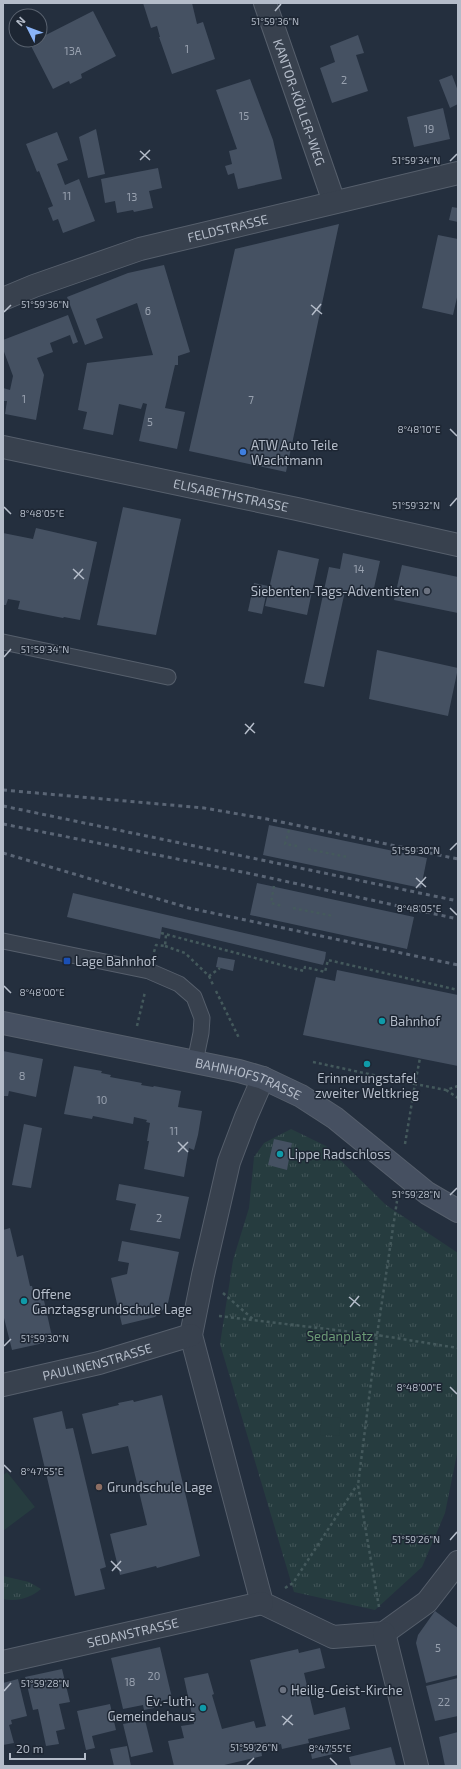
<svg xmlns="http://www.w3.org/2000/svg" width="461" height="1769" viewBox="0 0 461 1769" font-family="'Exo 2',sans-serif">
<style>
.park{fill:url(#park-tufts)}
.pitch{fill:#263c3f}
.building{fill:#455162}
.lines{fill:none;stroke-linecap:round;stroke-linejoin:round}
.service-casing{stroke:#565f6c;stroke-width:17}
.minor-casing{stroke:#565f6c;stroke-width:24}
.secondary-casing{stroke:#565f6c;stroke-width:24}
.path{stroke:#44595c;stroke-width:2.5;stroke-dasharray:3 3;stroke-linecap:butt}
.service{stroke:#38414e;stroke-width:15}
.minor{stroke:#38414e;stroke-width:22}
.secondary{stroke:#465061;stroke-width:22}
.rail{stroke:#5a6575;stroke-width:3;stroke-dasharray:4 4;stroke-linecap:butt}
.ticks{fill:none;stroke:#b4bcc9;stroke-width:1.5}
.shop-dot{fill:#3f7fe0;stroke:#1d2633;stroke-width:1.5}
.worship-dot{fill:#6b7280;stroke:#1d2633;stroke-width:1.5}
.transit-dot{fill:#1a4fb4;stroke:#1d2633;stroke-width:1.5}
.culture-dot{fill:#0f9aa8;stroke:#1d2633;stroke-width:1.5}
.education-dot{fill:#8d6e63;stroke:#1d2633;stroke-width:1.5}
.labels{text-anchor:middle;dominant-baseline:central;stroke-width:3;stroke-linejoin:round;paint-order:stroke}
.number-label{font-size:11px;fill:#98a1af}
.street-label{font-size:13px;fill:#b4bcc9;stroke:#1d2633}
.poi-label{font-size:13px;fill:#b4bcc9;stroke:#1d2633;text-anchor:start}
.park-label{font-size:13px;fill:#6b9a76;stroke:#1d2633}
.ticks-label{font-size:10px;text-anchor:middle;fill:#b4bcc9;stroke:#1d2633;stroke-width:3;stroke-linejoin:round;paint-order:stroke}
</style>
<defs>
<pattern id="park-tufts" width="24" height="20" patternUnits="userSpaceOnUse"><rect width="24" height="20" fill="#263c3f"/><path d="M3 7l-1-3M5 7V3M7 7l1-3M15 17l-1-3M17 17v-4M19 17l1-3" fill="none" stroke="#435659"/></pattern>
</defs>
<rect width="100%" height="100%" fill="#242f3e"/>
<path class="park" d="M291,1129L326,1146L386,1205L458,1253V1449L445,1513L422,1567L375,1610L294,1592L220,1344L233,1260L249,1208L254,1157L264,1143Z
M3,1576L29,1582L41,1589C30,1598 18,1602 3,1599Z"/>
<path class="pitch" d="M322,1416L341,1418L339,1436L320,1435Z
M7,1472L35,1507L3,1531V1475Z"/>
<path class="building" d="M143,3H192L197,24L203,22L215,59L172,74L159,37H160L157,26L151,28Z
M93,11L116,56L81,74L82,78L70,84L69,81L53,89L30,44L40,40V38Z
M358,35L364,53L356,55L368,91L332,103L320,68L335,62L330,46Z
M452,75L458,91V104L450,108L439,80Z
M250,79L273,140L282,179L238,189L234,173L228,175L225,166L232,164L229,151L237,149L216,90Z
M443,108L450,139L414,147L407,117Z
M96,129L105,174L88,178L79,137Z
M57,132L68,160L57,164L65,185L79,179L95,221L63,233L58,219L53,221L48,208L53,206L39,171L37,172L26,144Z
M158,168L162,188L149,191L153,208L134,212L133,210L117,213L115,201L105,203L101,179Z
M452,207L458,208V222L449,220Z
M339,224L286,472L189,451L235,249Z
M438,235L458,239V293L453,315L422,308Z
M164,265L190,352L178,356V365H175L165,408L185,412L177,449L139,441L147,404L143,403L141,409L119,404L113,435L83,429L87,412L78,410L87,363L153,355L137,303L96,319L103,338L85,345L67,297L128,273Z
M68,315L78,342L73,344L70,335L50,343L53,352L37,358L44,375L36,420L5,414L7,401H3V388L10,390L13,376L3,349V340Z
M123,507L181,519L156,635L97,625Z
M36,528L97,542L80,620L64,617L63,618L18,609L20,601L8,599L6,605H3V533L33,539Z
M278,550L319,559L307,615L265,606Z
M343,553L380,561L372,597L345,591L324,687L304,683L329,567L340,569Z
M402,565L458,577V613L394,600Z
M254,583L268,586L262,614L248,611Z
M377,650L458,668L448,716L369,699Z
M269,825L427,858L421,888L263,855Z
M257,883L414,917L407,949L250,915Z
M73,893L326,952L325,959L323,965L162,927L160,939L67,917Z
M218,957L235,960L233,971L216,967Z
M337,970L458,995L457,1006L458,1007V1066L303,1035L316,977L335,981Z
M3,1051L43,1059L36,1097L9,1091L8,1096H3Z
M74,1066L102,1071L101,1073L111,1075L110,1077L142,1083L141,1085L153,1087L154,1086L181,1091L178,1107L202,1111L198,1135L194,1150L189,1148L184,1177L144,1169L149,1141H147L150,1123L146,1122L147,1120L134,1117L133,1124L93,1116L92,1119L64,1114Z
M24,1124L42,1128L31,1188L12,1185Z
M274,1139L292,1143L287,1170L268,1165Z
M119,1184L189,1197L180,1239L130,1230L136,1204L116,1200Z
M10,1228L17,1257L23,1255L30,1286H32L35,1298L43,1296L53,1341L12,1350L3,1314V1230Z
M122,1241L179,1252L168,1303L166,1307L155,1317L122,1325L111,1278L127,1274L129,1263L118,1261Z
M162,1395L200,1556L157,1568L156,1566L120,1575L110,1534L147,1525L128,1446L92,1454L82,1414L119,1405L118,1403L133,1400L134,1402Z
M62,1411L66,1429L73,1428L106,1567L100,1569L105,1589L75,1596L33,1418Z
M435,1611L458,1628V1675L426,1683L416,1643L418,1635Z
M160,1647L172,1698L153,1703L154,1708L144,1710L143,1705L123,1709L111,1658Z
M320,1648L325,1668L304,1673L314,1715L345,1707L350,1729L308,1739L309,1743L282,1749L281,1744L261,1749L262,1756L220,1766H174L168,1741L184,1738L181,1726L194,1724L184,1678L208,1673L214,1694L212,1695L222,1729L254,1721L256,1728L266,1726L250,1660L298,1649L299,1653Z
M62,1669L70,1702L59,1704L65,1729L56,1731L59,1744L46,1746L38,1709L33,1710L25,1677Z
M458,1678V1716L435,1721L426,1686Z
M18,1679L27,1716L11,1720L12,1724L9,1725L14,1743L3,1745V1683Z
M110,1704L116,1730L92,1736L95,1748L86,1750L77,1711Z
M145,1720L153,1752L131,1757L123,1724Z
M458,1732V1766H445L439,1737Z
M331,1744L333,1754L312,1759L310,1748Z
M127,1746L131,1766H114L110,1749Z
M391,1747L396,1766H351L349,1757Z"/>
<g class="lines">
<defs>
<path id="service" d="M3,642L168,677
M3,941L149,971L179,984L194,997L202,1018L201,1033L195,1062"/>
<g id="minor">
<path id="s1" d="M265,3L334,202"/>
<path id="s2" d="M3,299L34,286L140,249L458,173"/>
<path id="s3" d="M3,447L297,509L458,545"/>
<path d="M263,1078L246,1117L229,1162L203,1275L191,1335L262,1603L333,1637L384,1633L427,1602L458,1562"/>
<path id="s4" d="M3,1385L99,1363L191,1335"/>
<path d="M384,1633L417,1766"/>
<path id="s5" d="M3,1662L262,1603"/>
</g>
<g id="secondary">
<path id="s6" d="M3,1023L195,1062L239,1071L263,1078L301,1096L335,1118L427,1193L458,1211"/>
</g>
</defs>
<use href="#service" class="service-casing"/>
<use href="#minor" class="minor-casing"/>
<use href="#secondary" class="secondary-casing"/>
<path class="path" d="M289,830L285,844L297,846
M308,849L347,857
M274,886L271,903L282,906
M293,908L333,916
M161,933L304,971L305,967L325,972L328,960L458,990
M165,946L185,953L209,976L220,968
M154,952L156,945L165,946L166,935
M209,976L214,987
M216,991L239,1038
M137,1026L145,992
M313,1062L415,1084L420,1058
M446,1090L458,1098
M405,1144L415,1084L446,1090L458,1086
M223,1293L254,1320
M219,1316L377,1335L458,1348
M285,1588L293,1583L357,1485
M379,1607L358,1485L377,1335L397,1201"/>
<use href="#service" class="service"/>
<use href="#minor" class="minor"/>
<use href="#secondary" class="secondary"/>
<path class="rail" d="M3,790L204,808L267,819L458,859
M3,806L458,901
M3,824L252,874L458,919
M3,853L189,908L458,965"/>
</g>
<path class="ticks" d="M275,11L281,4M140,151L150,160M140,160L150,150M450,161L457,154M311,305L322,314M4,312L11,305M312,315L321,304M450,429L457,436M450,506L457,498M4,507L11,514M73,569L84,579M74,579L83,569M4,657L11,649M245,724L255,733M245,734L254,723M450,850L457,843M416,878L426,887M416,888L426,877M450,908L457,915M4,986L11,993M178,1142L188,1152M178,1152L188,1142M450,1195L457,1188M349,1297L360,1306M350,1307L359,1296M4,1346L11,1339M450,1387L457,1394M4,1465L11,1472M450,1540L457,1532M111,1561L121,1571M112,1571L121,1561M4,1691L11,1683M282,1716L293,1725M283,1725L292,1715M330,1758L337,1765M247,1765L254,1758"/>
<circle class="shop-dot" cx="243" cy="452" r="4"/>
<g class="worship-dot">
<circle cx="427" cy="591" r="4"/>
<circle cx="283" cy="1690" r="4"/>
</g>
<rect class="transit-dot" x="63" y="957" width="8" height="8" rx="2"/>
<g class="culture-dot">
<circle cx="382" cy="1021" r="4"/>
<circle cx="367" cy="1064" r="4"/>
<circle cx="280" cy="1154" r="4"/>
<circle cx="24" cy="1301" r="4"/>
<circle cx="203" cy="1708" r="4"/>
</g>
<circle class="education-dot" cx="99" cy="1487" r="4"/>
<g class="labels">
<g class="number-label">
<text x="187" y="48">1</text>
<text x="73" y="50">13A</text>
<text x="344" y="79">2</text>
<text x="244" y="115">15</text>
<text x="429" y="128">19</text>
<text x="67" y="195">11</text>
<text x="132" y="196">13</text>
<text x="148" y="310">6</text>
<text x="24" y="398">1</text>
<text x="251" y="399">7</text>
<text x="150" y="421">5</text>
<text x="359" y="568">14</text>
<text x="22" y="1075">8</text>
<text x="102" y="1099">10</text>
<text x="174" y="1130">11</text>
<text x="159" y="1217">2</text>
<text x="438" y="1647">5</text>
<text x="154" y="1675">20</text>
<text x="130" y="1681">18</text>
<text x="444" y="1701">22</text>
</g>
<g class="street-label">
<text stroke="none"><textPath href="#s1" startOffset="105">KANTOR-KÖLLER-WEG</textPath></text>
<text stroke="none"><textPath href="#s2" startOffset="236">FELDSTRASSE</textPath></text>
<text stroke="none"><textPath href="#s3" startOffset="233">ELISABETHSTRASSE</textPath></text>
<text stroke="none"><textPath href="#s6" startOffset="252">BAHNHOFSTRASSE</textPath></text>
<text stroke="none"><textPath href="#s4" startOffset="97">PAULINENSTRASSE</textPath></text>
<text stroke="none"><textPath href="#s5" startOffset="133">SEDANSTRASSE</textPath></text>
</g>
<g class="poi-label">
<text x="251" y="445">ATW Auto Teile<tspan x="251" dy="15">Wachtmann</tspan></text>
<text x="419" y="591" text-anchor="end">Siebenten-Tags-Adventisten</text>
<text x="75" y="961">Lage Bahnhof</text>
<text x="390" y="1021">Bahnhof</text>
<text x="367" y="1078" text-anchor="middle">Erinnerungstafel<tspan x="367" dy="15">zweiter Weltkrieg</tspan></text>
<text x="288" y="1154">Lippe Radschloss</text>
<text x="32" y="1294">Offene<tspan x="32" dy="15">Ganztagsgrundschule Lage</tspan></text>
<text x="107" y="1487">Grundschule Lage</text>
<text x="291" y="1690">Heilig-Geist-Kirche</text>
<text x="195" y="1701" text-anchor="end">Ev.-luth.<tspan x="195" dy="15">Gemeindehaus</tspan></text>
</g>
<g class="park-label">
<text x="340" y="1336">Sedanplatz</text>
</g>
</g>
<g class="ticks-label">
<text x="275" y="25">51°59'36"N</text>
<text x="416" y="164">51°59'34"N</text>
<text x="45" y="308">51°59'36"N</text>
<text x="419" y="433">8°48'10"E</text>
<text x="416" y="509">51°59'32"N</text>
<text x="42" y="517">8°48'05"E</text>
<text x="45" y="653">51°59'34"N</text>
<text x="416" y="854">51°59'30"N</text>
<text x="419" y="912">8°48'05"E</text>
<text x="42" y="996">8°48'00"E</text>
<text x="416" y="1198">51°59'28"N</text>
<text x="45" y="1342">51°59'30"N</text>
<text x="419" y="1391">8°48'00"E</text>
<text x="42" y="1475">8°47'55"E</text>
<text x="416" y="1543">51°59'26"N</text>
<text x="45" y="1687">51°59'28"N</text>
<text x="254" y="1751">51°59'26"N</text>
<text x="330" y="1752">8°47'55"E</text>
</g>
<rect width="461" height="1769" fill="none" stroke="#b4bcc9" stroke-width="8"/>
<g transform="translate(28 28) rotate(312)"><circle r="19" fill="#1d2633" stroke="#59626f"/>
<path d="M0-3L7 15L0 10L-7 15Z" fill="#8ab4f8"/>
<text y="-6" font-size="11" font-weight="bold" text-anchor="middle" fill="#b4bcc9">N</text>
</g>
<path d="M10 1753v6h75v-6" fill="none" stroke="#b4bcc9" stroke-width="2"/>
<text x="16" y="1753" font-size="12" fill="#b4bcc9" stroke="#1d2633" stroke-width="3" paint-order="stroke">20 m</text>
</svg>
